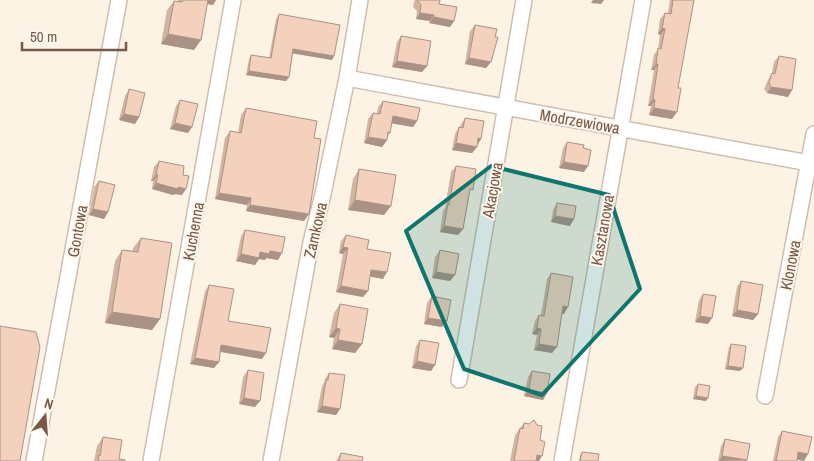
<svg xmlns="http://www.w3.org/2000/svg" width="814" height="461" viewBox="0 0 814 461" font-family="'Archivo Narrow',sans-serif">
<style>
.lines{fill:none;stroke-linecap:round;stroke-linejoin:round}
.street-casing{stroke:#d1bdad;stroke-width:18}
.street{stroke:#fff;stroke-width:15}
.wall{fill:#d1b4a2}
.shaded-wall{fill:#aa9284}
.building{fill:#f3d1bc;stroke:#aa9284}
.marked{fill:#0f766e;fill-opacity:0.2;stroke:#0f766e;stroke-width:4;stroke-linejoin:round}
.labels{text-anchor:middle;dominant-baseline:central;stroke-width:4;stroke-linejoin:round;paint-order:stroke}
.street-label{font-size:16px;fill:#765949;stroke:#fff7ec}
</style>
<rect width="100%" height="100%" fill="#fdf3e5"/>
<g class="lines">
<defs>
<path id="street" d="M347,78L814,164
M459,380L524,0
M765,396L814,134
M34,461L119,0
M151,461L233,0
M271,461L311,242L323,194L347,78L360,0
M562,461L643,0"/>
</defs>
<use href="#street" class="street-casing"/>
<use href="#street" class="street"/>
</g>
<path class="wall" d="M178,0H216L213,5L207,4L201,40L194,50L161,44L167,10L174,1L178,2Z
M415,0H440L439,4L454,21L450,27L429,23L430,21L416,19L417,11L413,7L414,2Z
M670,0H694L672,119L649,115L651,106H648L654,70H651L654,55L658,49L660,35L658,34L660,19L665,13H668Z
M279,14L334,56L332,60L293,53L289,77L286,81L246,75L249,59L251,55L269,58L276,19Z
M475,25L491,62L486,68L465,64L470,31Z
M401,36L427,66L422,72L392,67L397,42Z
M779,56L792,90L788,97L767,93L764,89L768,80L772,73L774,62Z
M129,89L139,117L135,124L119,120L125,96Z
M180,100L188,133L170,129L176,106Z
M383,101L417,121L413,127L392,123L390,133L387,137V140L382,147L364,143L368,119L373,113H377L378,107Z
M246,108L314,138L304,221L246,211L247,205L215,199L225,138L230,131L238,133L241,115Z
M465,118L481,139L472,153L452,150L455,134L459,127H460L461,124Z
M567,142L583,148L584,172L559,168L563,148Z
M159,161L183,175L182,195L175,194L173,195L152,189L153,181H151L154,167Z
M456,166L469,196L463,229L458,235L440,232L443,211L445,208L451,172Z
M359,169L384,215L348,210L353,179Z
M99,181L108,212L104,219L89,215L94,187Z
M557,203L570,226L551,222L553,210Z
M245,230L278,260L266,258L265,260L259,259L255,265L236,261L241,236Z
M346,235L367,249L383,279L370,276L368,291L363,297L336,292L343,254L339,253L341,241Z
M141,238L160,319L152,330L105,323L115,261L122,250L133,251V248Z
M440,250L450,281L432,278L435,257Z
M551,273L564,314L562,313L552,353L534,350L537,335L532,334L535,321L539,315H541L547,279Z
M741,281L758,314L753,320L732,316L737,287Z
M209,285L228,321L262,359L220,352L219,362L214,368L190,364L205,291Z
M703,294L708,324L695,322L699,300Z
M432,296L442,327L424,324L427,303Z
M340,304L362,344L355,353L332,349L334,338L329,337L334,313Z
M420,340L431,371L412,368L416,346Z
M731,344L740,371L725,369L729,347Z
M248,370L255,407L239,404L243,377Z
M532,371L547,393L543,400L524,396L528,377Z
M329,373L336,415L317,412L322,386L324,383L325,379Z
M698,384L706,401L693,399L695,387Z
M524,423L540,440L539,461H510L515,435Z
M782,431L804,461L797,459V461H773L778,437Z
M103,437L119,459L125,461H94L97,446Z
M725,439L747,460V461H718L721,446Z
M582,452L598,461H579L580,455Z
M341,453L362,461H336Z"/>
<path class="shaded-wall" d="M205,0H216L213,5L203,3Z
M593,0H604L601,4L591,3Z
M420,13L434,15L430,21L416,19Z
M434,17L454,21L450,27L429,23Z
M662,28L665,29L660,35L658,34Z
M168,34L201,40L194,50L161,44Z
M293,49L334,56L332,60L290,53Z
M469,58L491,62L486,68L465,64Z
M397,61L427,66L422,72L392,67Z
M656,64H658L654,70H651Z
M249,71L289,77L286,81L246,75Z
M771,87L792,90L788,97L767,93Z
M653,99L655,100L651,106H648Z
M654,108L677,112L672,119L649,115Z
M124,114L139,117L135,124L119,120Z
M393,116L417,121L413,127L389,123Z
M175,123L192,127L188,133L170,129Z
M368,137L387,140L382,147L364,143Z
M478,138L481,139L477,145Z
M456,143L477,147L472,153L452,150Z
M564,162L588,166L584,172L559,168Z
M156,175H158L153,181H151Z
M156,183L178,187L186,189L182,195L175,194L173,195L152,189Z
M219,193L251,198L247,205L215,199Z
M355,200L391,206L384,215L348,210Z
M250,205L309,214L304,221L246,211Z
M93,209L108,212L104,219L89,215Z
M555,216L574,219L570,226L551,222Z
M444,226L463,229L458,235L440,232Z
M343,247L348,248L343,254L339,253Z
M270,251L282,253L278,260L266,258L265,260L259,259L255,265L236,261L241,254Z
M371,270L387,272L383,279L367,276Z
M436,272L455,275L450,281L432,278Z
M341,286L368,291L363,297L336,292Z
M563,306L568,307L564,314L558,313Z
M737,310L758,314L753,320L732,316Z
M112,312L160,319L152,330L105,323Z
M700,316L712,318L708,324L695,322Z
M428,318L447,321L442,327L424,324Z
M336,328L340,329L334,338L329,337Z
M537,328L541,329L537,335L532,334Z
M338,340L362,344L355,353L332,349Z
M539,344L557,347L552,353L534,350Z
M221,345L266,353L262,359L217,351Z
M195,358L219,362L214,368L190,364Z
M417,361L435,365L431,371L412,368Z
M728,366L743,368L740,371L725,369Z
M529,390L547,393L543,400L524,396Z
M696,396L708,398L706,401L693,399Z
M244,398L260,401L255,407L239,404Z
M322,406L340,409L336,415L317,412Z
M798,452L808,454L804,461L794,459Z
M537,455L542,456L539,461H533Z
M722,456L747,460L719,461Z"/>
<path class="building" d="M183,0H208L201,40L168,34L174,1L182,2Z
M417,0H440L439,4L457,7L454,21L434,17V15L420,13L421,5Z
M673,0H694L678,88H681L677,112L654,108L655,100L653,99L658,64H656L658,48L661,49L665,29L662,28L665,13L671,14Z
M279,14L340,25L334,56L293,49L289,77L249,71L251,55L271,58Z
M475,25L497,29L495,37H498L491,62L469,58Z
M401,36L431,41L427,66L397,61Z
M779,56L796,59L792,90L771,87L769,83L772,73L775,74L776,69Z
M129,89L145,93L139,117L124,114Z
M180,100L198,104L192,127L175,123Z
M383,101L420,108L417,121L393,116L390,133L388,132L387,140L368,137L373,113L380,114Z
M246,108L317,121L314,138L321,139L309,214L250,205L251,198L219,193L230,131L241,133Z
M465,118L484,121L481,139L478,138L477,147L456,143L459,127L463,128Z
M567,142L584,145L583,148L591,150L588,166L564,162Z
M159,161L184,166L183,175L189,176L186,189L178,187V189L156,183L158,175H156Z
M456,166L476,169L473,190L470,189L463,229L444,226L448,204L449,205Z
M359,169L396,175L391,206L355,200Z
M99,181L115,185L108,212L93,209Z
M557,203L576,206L574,219L555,216Z
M245,230L285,237L282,253L270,251L269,254L260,252L259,258L241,254Z
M346,235L369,240L367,249L391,253L387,272L371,270L368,291L341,286L348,248L343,247Z
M141,238L172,243L160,319L112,312L122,250L138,252Z
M440,250L459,254L455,275L436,272Z
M551,273L573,277L568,307L563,306L557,347L539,344L541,329L537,328L539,315L544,316Z
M741,281L763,285L758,314L737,310Z
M209,285L234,289L228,321L271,328L266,353L221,345L219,362L195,358Z
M703,294L716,296L712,318L700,316Z
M432,296L451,300L447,321L428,318Z
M340,304L368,309L362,344L338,340L340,329L336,328Z
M0,326L36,332L40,347L20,461H0Z
M420,340L439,343L435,365L417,361Z
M731,344L746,346L743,368L728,366Z
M248,370L264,373L260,401L244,398Z
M532,371L550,374L547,393L529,390Z
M329,373L345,375L340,409L322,406L326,380H328Z
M698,384L710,386L708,398L696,396Z
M534,420L537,425L542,426L540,440L545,442L542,456L537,455L536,461H514L520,428L523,429L524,423L529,424Z
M782,431L812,437L808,454L798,452L797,461H776Z
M103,437L122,440L119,459L125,460V461H98L99,455L100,456Z
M725,439L750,444L747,460L722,456Z
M582,452L599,454L598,461H580Z
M341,453L363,457L362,461H339Z"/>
<path class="marked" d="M491,166L609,195L640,289L542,395L464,369L406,231Z"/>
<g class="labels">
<g class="street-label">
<text transform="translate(580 121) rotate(10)">Modrzewiowa</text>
<text transform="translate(492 190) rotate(-80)">Akacjowa</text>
<text transform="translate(315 230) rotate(-77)">Zamkowa</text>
<text transform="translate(602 230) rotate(-80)">Kasztanowa</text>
<text transform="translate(77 231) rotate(-80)">Gontowa</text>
<text transform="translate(193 231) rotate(-80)">Kuchenna</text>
<text transform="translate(790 265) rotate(-79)">Klonowa</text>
</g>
</g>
<g transform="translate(45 416) rotate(17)" stroke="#fff7ec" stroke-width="4" paint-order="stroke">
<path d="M0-4L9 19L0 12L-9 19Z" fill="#765949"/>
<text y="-8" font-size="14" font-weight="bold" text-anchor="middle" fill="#765949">N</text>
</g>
<path d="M22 42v8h104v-8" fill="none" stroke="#765949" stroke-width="2.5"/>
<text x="30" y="42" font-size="15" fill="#765949" stroke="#fff7ec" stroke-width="4" paint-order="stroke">50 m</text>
</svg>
